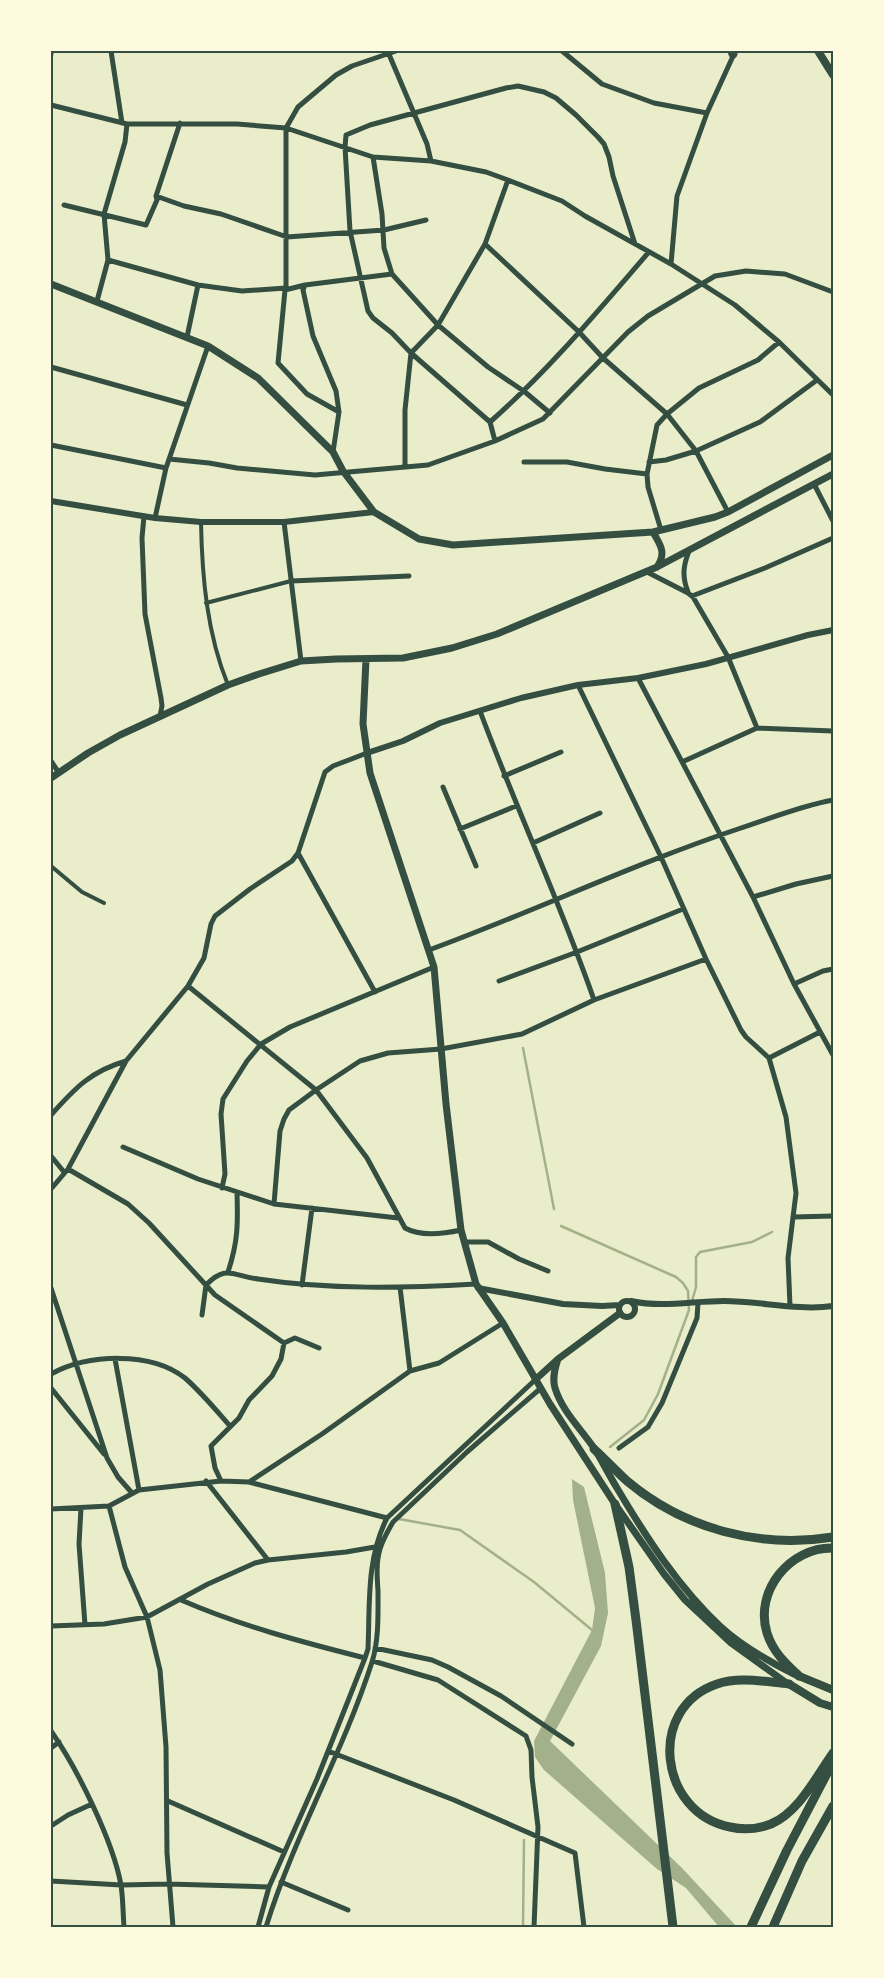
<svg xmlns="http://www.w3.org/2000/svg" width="884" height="1978" viewBox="0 0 884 1978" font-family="Karla,sans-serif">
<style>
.water{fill:#a3b18a}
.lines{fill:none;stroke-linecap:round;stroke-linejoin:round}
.stream{stroke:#a3b18a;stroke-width:2.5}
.pedestrian{stroke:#344e41;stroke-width:4}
.minor{stroke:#344e41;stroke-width:5}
.tertiary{stroke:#344e41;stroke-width:6}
.secondary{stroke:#344e41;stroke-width:7}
.primary{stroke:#344e41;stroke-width:8}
.motorway{stroke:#344e41;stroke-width:9}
.neatline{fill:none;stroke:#344e41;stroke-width:2}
</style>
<rect width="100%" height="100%" fill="#e9edc9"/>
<path class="water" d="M572,1479L584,1487L605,1573L608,1613L601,1646L550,1741L682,1868L737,1927H719L686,1888L657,1869L544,1770L535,1757L534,1741L592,1630L595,1608L573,1500Z"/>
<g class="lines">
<path class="stream" d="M523,1048L554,1209
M561,1226L676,1277L683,1283L688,1291L689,1310L658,1394L644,1420L610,1447
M692,1301L696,1287V1257L700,1252L752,1242L772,1232
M399,1519L460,1530L534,1582L592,1630
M523,1927L524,1840"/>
<path class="pedestrian" d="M201,522C202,577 207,634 228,685
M206,603L291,581
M51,866L82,892L104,903"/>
<path class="minor" d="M111,51L122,123
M562,51L602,84L654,103L707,113
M388,52L427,144L431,161
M51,54V51
M51,105L127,124H237L286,128L373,157L431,161L486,172L508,180L562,201L585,216L671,264L735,305L779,342L833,395
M373,157L382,214L384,248L392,274L438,325L488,367L525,392L550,413
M156,196L184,206L221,214L287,237L384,230L426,220
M64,205L146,225L157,200L156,196L180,123
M485,244L579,332L603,358L667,414L696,451L728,512
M108,260L198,285L242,291L286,288L285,290L305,285L392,274
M671,264L677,196L707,113L734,54
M305,285L303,290L313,336L336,391L339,412L333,452
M286,288V128L298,107L336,75L352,66L396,51
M285,290L278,363L307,394L339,412
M97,301L108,260L104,214L125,142L127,124
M187,337L198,285
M51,367L187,405
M490,422C548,371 597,312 648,253
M495,441L490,422L411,353L392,333L373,318L368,311L350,231L345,147L346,135L370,125L506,88L518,86L544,92L556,98L576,115L598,137L604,144L609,157L613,176L635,244
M51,445L166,468
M169,459L209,463L237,468L315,475L428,465L495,441L543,419L628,332L648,316L715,276L746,271L785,274L833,292
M524,462H567L605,469L647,474
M649,462L666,460L696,451L760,422L817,380
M405,467V410L411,353L438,325L485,244L508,180
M814,484L833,521
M144,516L142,538L145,614L161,698L162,706L160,716
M155,518L166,468L208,346
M284,522L301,661
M661,530L648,487L647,474L657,425L667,414L699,388L758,360L779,342
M647,572L688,593L693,597L728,657L757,728
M291,581L409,576
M688,592C682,577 683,566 689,551
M692,596L765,568L833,538
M638,678L753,897L794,984L833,1055
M578,685L661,857L706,959L741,1030L746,1037L769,1058L786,1117L796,1193L788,1258L790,1306
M480,711C516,808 560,902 594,1000
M51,761L59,773
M682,762L757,728L833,731
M504,776L561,752
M443,787L476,866
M460,829L516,806
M533,843L600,813
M298,853L375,992
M753,897L796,884L833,876
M429,950C533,912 633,864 738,829C769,819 800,806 833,800
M499,981L577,952L683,909
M794,984L823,971L833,969
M188,986L316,1090L367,1158L405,1228C421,1237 443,1234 461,1230
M769,1058L820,1032
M51,1115C75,1088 91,1071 126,1061
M123,1147L198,1179L274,1204L398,1218
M51,1156L64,1172
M68,1169L128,1204L149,1223L215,1295L284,1343L295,1338L319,1348
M222,1188L225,1174L221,1114L223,1099L247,1061L261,1044L290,1027L434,967
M51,1189L68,1169L126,1061L188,986L204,958L211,924L215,916L250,889L292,861L298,853L325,772L333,766L367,753
M274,1204L280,1131L284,1119L289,1110L316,1090L360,1061L388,1053L441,1049L522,1034L594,1000L706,959
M793,1217L833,1216
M464,1242H488L519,1259L548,1271
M228,1272C238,1242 238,1224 237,1192
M206,1285C226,1264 233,1276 258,1279C330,1290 404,1288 476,1284
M302,1285L312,1208
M400,1287L410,1371
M51,1288L107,1458L118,1477L132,1493
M202,1315L206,1285
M115,1359L139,1490
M51,1374C88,1354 151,1351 185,1378C201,1392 216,1410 230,1426
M51,1388L104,1454
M619,1448L648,1427L662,1403L697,1318L698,1303
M206,1481L268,1560
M221,1481L215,1468L211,1446L239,1418L249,1400L272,1376L281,1359L284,1343
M249,1482L322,1434L410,1371L439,1363L503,1323
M109,1506L125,1567L147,1617L160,1670L166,1747L167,1853L173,1927
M81,1508L79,1544L85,1625
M51,1509L109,1506L139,1490L221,1481L249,1482L387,1518
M181,1600C241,1626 302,1642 365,1658
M51,1626L104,1624L147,1617L208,1584L255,1563L268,1560L346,1552L375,1547
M375,1648L432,1660L448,1667L501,1696L572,1744
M373,1661L438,1680L526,1736L531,1750L532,1777L538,1827L534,1927
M51,1731C77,1768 113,1841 121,1885C123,1898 123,1913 124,1927
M51,1748L59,1742
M328,1751L454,1800L575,1853L584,1927
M168,1801L284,1852
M51,1826L68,1815L92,1804
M51,1881L121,1885L168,1884L269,1887
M281,1882L348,1910
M258,1927L269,1887L317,1779L365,1658L368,1649C370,1605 366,1559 387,1518L535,1380
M266,1927C294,1836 343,1753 372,1662C379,1640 378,1614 378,1591C377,1577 376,1562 380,1549C383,1539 388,1531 393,1522L467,1452L541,1388"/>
<path class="tertiary" d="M51,501L155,518L201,522H284L374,512
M367,753L403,741L440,723L521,698L578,685L638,678L706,664L808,635L833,630
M478,1288L563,1304L602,1306L620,1305
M619 1309a8 8 0 1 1 16 0a8 8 0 1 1-16 0Z
M631,1301C662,1308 693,1301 724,1301C759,1301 798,1311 833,1306"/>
<path class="secondary" d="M51,284L208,346L258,378L333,452L343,471L374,512L419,539L453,545L653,532L715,517L728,512L833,455
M653,532C660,545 667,552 657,567
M366,659L363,724L370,773L434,967L446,1104L461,1230L476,1284L503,1323L550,1404L615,1504L664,1574L685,1600L731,1643L788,1684
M51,778L88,753L120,735L228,685L259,674L301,661L336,659L403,658L452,648L497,634L657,567L833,474
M558,1359C555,1368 552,1378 555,1388C562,1411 581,1429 594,1448C602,1461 609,1475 617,1488C646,1537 679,1588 721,1627C743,1647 768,1661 794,1674
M535,1380L558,1359L620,1313"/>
<path class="primary" d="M818,51L833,75
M799,1676L833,1690
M789,1684L820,1703L833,1707"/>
<path class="motorway" d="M732,51L733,54
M594,1449C605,1459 616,1471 627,1481C684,1529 760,1549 833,1537
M615,1504L629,1567L636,1620L673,1927
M799,1676C785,1663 773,1652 767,1633C754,1591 790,1547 833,1548
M789,1684C766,1682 739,1676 717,1684C646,1708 659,1813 730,1827C743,1830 758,1829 771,1824C799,1812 816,1777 833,1753
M751,1927L787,1850L833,1762
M773,1927L802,1861L833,1806"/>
</g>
<rect width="884" height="1978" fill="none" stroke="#fefae0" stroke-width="105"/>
<rect x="52" y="52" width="780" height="1874" class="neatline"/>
</svg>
